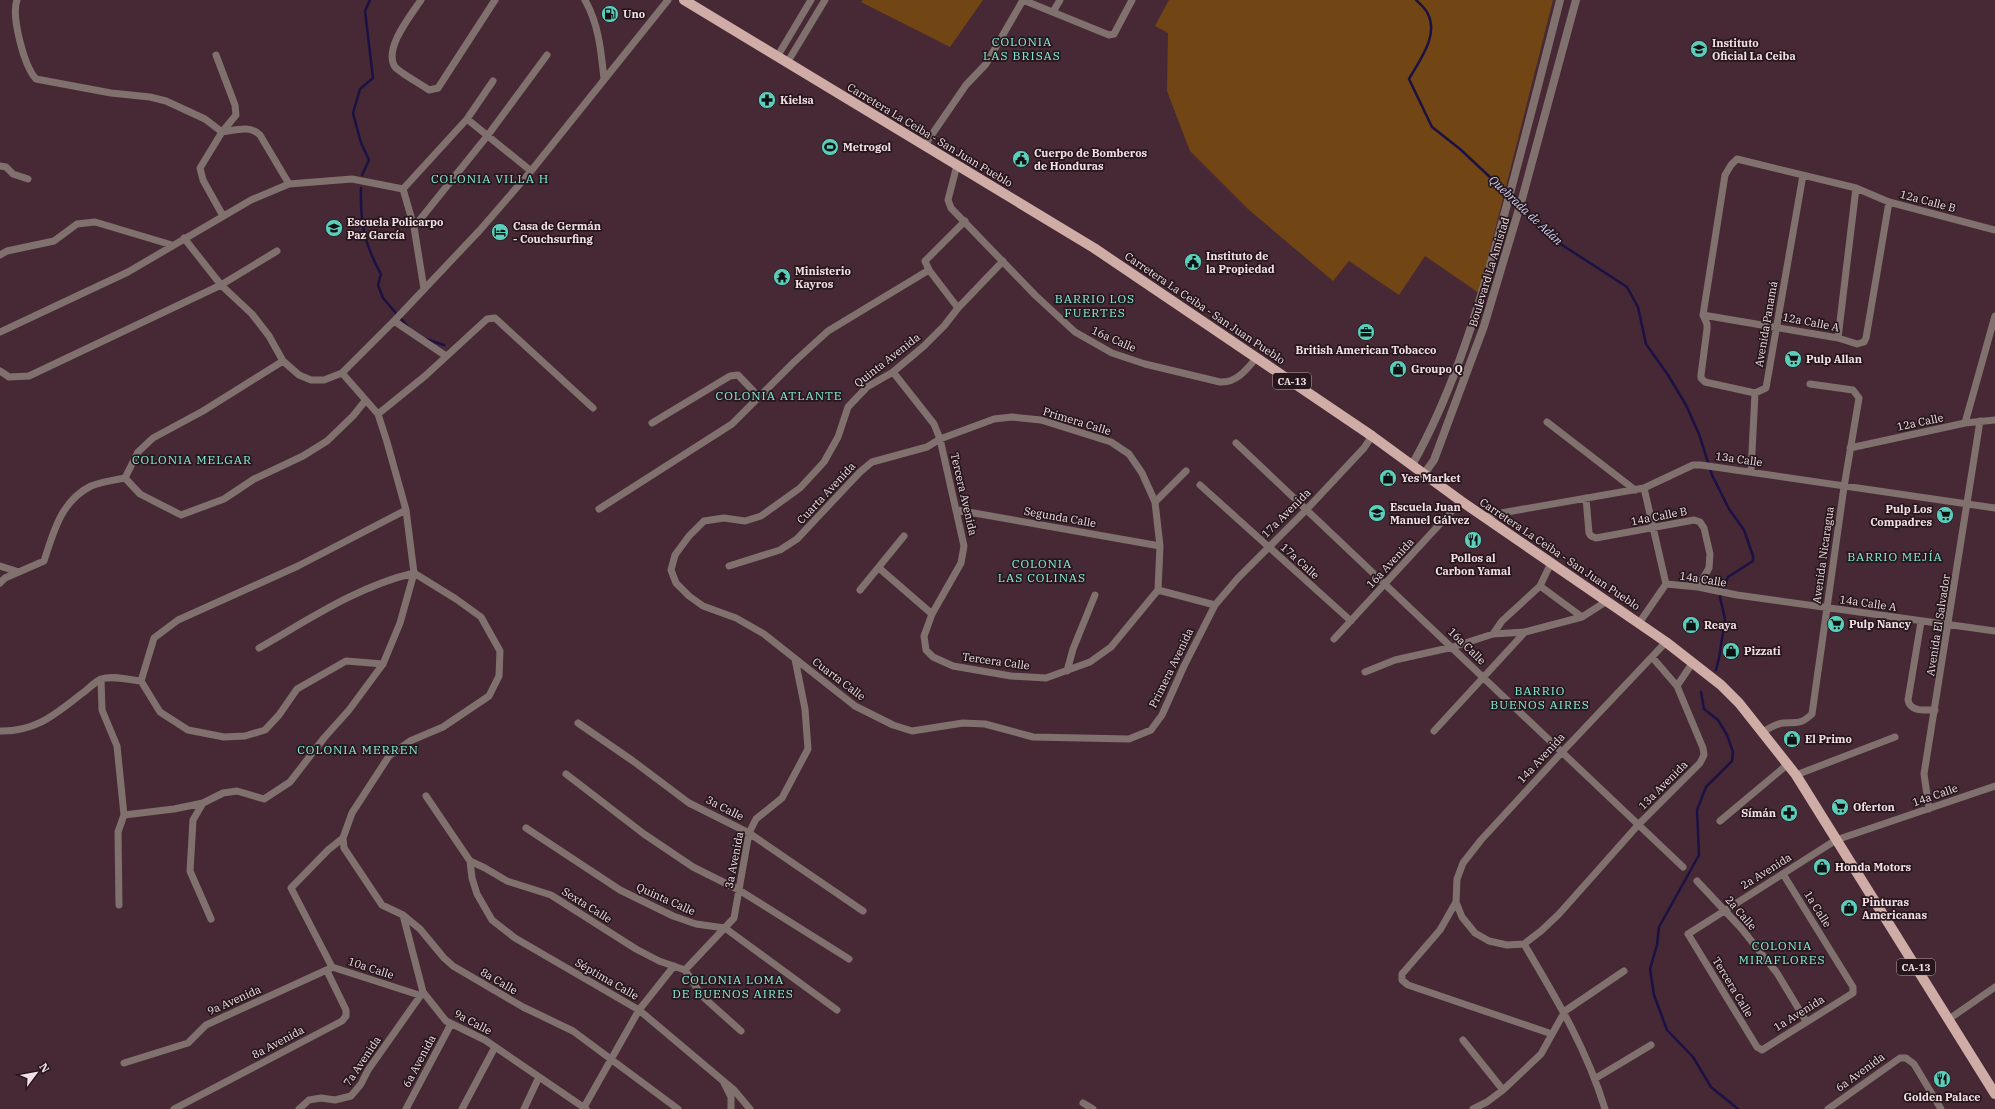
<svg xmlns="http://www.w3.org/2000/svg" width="1995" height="1109" viewBox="0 0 1995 1109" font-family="'IBM Plex Serif',serif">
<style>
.green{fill:#714614}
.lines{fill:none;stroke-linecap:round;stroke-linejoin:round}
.stream{stroke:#1b1144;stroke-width:2.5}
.minor{stroke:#81716e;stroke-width:7}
.tertiary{stroke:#81716e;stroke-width:8}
.primary{stroke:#cfada6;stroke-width:10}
.labels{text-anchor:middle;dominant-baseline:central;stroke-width:3.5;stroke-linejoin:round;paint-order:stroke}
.shield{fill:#25171c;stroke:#b6a3a9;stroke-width:1}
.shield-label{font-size:10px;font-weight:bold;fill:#f4dfe6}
.poi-label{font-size:11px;font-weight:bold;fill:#f4dfe6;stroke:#25171c;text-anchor:start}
.street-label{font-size:11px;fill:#f4dfe6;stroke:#25171c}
.neighbourhood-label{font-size:12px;letter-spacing:1px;fill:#85ecd9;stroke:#25171c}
.water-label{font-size:12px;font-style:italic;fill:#d1d1f4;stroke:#25171c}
</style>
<rect width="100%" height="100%" fill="#472935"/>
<path class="green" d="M863,0H983L950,47L861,2Z
M1169,0H1553L1479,293L1425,256L1399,295L1349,261L1333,281L1248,209L1190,151L1167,91L1168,33L1155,26Z"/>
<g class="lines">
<path class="stream" d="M1416,0C1420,4 1426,9 1428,14C1439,36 1419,61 1409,79L1432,127L1460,149L1508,194
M362,175L369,160L361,143L353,113L360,89L373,78L365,11L370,0
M361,188C360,222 364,244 381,274L378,285L383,298L408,327
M1522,207L1556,241L1627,287L1638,307L1646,344L1668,375L1686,405L1699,434L1712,475L1729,509L1744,530L1753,556V561L1728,577L1720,597L1725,619L1719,658L1716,670
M426,339L444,345
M1701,692L1704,709L1718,720L1727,735L1733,752L1732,761L1706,787L1697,810L1699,855L1659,927L1657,945L1650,969L1654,995L1667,1030L1693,1057L1711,1087L1738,1109"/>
<path class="minor" d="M17,0C11,16 24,66 36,79L111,93L150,97L166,101L205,119L222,132C236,130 250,125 260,135L289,184
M421,0C411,15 383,49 395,67C399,72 422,85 429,90L438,88L495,0
M585,0C599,25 601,51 604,79
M1023,0L1109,35L1114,34L1132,0
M1053,12L1060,0
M216,55L235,105L236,115L222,132L200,168L203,180L223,216
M777,57L811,0
M787,63L825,0
M467,119L531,171
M924,146L966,85L986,64L1023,0
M957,165L948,200L951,208L1035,295L1075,332L1112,353L1145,364L1220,382C1237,383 1247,369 1257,357
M0,166L6,167L13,174L28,179
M1803,175L1766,388L1755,393L1705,382L1701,378V375L1707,329V324L1703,315L1725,175L1731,165L1737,159L1856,188L1889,202L1995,230
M403,189L467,119L493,81
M403,189L414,227L424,289
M414,227L488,135L547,55
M184,238L221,285L252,314L269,336L283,361L299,375L311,380H324L342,373L395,320L480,230L531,171L668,0
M0,255L7,251L54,241L77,224L95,222L172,245
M1003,261L958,308L944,326L924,346L893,372L867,387L848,407L838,437L824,462L800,488L761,516L745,521L724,518L704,521L689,536L675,555L671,570L676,583L689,596L703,606L736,618L764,634L855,706L893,725L912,731L963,723L985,724L1033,737L1129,739L1151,730L1162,715L1184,666L1215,605L1238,578L1307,509L1364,448L1372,436
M958,308L929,270L925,261L965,221
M1703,315L1838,338L1857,344L1864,342L1866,338L1889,202
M394,321L446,356
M0,332L128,272L251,200L289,184L352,179L403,189
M1838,338L1856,188
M0,371L9,377L29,376L221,285L277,251
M893,372L934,424L940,439L964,546L961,563L932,614L924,636L926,650L933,657L953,666L1011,676L1046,678L1090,662L1111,647L1158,590L1160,546L1155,502L1186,471
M378,414L425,376L487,319L495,318L593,408
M1547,422L1635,490
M652,423L730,376L738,375L759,397
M1965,423L1995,316
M1236,443L1683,867
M1850,448L1965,423L1995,420
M1751,471L1755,393
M125,478L140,494L181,515L224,499L254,479L303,456L327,441L353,416L365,401
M1200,485L1351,621
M1586,498L1589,533L1591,536L1596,538L1694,520L1700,522L1704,528L1710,554L1709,568L1698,587
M599,509L732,424L794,362L828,331L929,270
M957,510L1160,546
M1485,517L1495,514L1644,488L1693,465H1701L1995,508
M0,566L19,572
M729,566L780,550L797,539L860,472L872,462L927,447L940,439L994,419L1012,417L1041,420L1111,442L1129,454L1142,473L1155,502
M879,568L932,614
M0,583L5,578L44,561C54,531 61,501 91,486C101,482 114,480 125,478L138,452L153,438L203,411L283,361
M1666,584L1698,587L1737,595L1995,631
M1540,586L1582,617
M860,590L904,536
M1158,590L1215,605
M1921,622L1908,700C1910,712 1925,710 1935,710
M1639,623L1666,584L1644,488
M1493,634L1502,621L1540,586L1551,563
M1334,639L1461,501
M259,648C308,620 358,586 414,573L456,599L481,617L500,651L499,676L489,696L443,727L410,741L389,756L352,813L343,838L328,850L291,888L332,967L419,995
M383,664L346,661L297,689L279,715L265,730L245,736L224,737L188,730L160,712L141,681L154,638L178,620L298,566L406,510
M1067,671L1073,649L1095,595
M1365,672L1395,660L1453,647L1493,634L1525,632L1582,617L1607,601
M101,679L102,710L117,746L124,815L118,832L119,905
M1677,686L1693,662
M578,723L633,761L689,803L749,833L863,911
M0,731C37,732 56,713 84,692C89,688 95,682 101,679C113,675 129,680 141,681
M1434,731L1525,632
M1763,732C1769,728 1775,724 1783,723C1798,722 1800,725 1812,714L1844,487L1859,398L1853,390L1810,384
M566,774L644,834L693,867L739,890L849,959
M1796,775L1895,737
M426,796L470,861L485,868L507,881L551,895L636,949L659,961L685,970L702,996L741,1031
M203,803L193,820L190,871L211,919
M1929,809L1924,774L1980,421
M124,815L174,809L203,803L223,793L237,791L264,799L290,782L324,738L349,710L383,664L400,623L414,573L406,510L387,442L378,414L342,373
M1720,821L1788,764
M526,828L620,890L673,916L696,924L725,928L837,1010
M343,838L344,848L382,905L403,915L420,929L444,958L453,966L523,1007L573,1031L678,1109
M470,861L472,878L477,894L492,920L515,938L639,1010L734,1090L750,1109
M1783,874L1853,987V993L1762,1050L1757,1047L1688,934L1836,840L1995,786
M1697,881L1741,928L1777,973L1806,1021
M1456,902L1462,917L1475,933L1489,941L1507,945L1524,944L1541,931L1559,914L1639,824L1700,763L1704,755L1703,748L1677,686L1652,657
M403,915L423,992L446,1021L485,1040L586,1109
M1524,944C1556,998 1587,1049 1605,1109
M685,970L734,918L749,833L756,819L782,798L808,749L805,709L795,659
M1949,1019L1995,987
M1552,1034L1408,985L1402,980V974L1440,930L1456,902L1457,879L1463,863L1481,840L1563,751L1666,642
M1463,1040L1503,1090
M124,1063L188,1043L206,1025L331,968
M1596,1078L1651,1045
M724,1083L731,1097V1109
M1083,1103L1093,1109
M174,1109L342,1021L346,1016V1010L327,971
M299,1109L309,1100L321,1098L335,1100L351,1096L361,1084L368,1070L423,992
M406,1109L451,1024
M462,1109L495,1047
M524,1109L539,1077
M583,1109L639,1010L674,966
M1473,1109L1487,1102L1503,1090L1541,1054L1565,1011L1624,971
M1828,1109L1900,1058H1906L1914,1064L1941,1109"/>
<path class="tertiary" d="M1412,465C1450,398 1474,322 1495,248C1518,166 1539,83 1560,0
M1424,474L1434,460L1484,326L1522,199L1576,0"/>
<path class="primary" d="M684,0L1094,248L1372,436L1461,501L1666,642L1721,685L1739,703L1796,775L1995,1094"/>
</g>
<defs>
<symbol id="fuel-disc" viewBox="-11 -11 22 22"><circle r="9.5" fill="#5bcebb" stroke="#25171c"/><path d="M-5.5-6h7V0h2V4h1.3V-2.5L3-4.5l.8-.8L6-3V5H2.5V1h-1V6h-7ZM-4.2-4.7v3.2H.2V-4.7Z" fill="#111"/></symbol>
<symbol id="school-disc" viewBox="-11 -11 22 22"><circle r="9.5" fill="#5bcebb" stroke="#25171c"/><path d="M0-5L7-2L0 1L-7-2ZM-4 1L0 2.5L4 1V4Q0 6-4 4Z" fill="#111"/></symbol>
<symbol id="pharmacy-disc" viewBox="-11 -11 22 22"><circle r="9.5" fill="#5bcebb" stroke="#25171c"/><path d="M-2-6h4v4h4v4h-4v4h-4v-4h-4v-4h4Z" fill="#111"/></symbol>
<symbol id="stadium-disc" viewBox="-11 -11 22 22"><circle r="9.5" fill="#5bcebb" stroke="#25171c"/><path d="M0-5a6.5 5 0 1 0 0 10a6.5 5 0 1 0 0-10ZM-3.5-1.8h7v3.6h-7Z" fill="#111"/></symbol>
<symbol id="civic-disc" viewBox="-11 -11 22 22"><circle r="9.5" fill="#5bcebb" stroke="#25171c"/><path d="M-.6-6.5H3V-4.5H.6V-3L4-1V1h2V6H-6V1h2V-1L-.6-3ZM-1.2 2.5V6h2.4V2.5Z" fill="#111"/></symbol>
<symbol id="hotel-disc" viewBox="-11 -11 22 22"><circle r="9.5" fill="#5bcebb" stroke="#25171c"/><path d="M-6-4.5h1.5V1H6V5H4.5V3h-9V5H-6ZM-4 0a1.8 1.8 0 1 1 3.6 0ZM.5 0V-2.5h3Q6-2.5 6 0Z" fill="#111"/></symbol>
<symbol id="temple-disc" viewBox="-11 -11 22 22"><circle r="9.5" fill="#5bcebb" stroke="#25171c"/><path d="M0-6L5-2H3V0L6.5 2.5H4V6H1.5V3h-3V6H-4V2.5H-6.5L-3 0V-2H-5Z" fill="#111"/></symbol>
<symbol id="office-disc" viewBox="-11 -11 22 22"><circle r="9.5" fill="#5bcebb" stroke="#25171c"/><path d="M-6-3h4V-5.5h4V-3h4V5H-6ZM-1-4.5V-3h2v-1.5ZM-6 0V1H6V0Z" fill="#111"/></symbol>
<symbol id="supermarket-disc" viewBox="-11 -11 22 22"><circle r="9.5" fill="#5bcebb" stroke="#25171c"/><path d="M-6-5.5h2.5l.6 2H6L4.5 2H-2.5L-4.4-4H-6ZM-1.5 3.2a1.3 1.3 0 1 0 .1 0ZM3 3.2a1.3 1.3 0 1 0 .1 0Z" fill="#111"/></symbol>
<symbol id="shop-disc" viewBox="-11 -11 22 22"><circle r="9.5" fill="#5bcebb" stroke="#25171c"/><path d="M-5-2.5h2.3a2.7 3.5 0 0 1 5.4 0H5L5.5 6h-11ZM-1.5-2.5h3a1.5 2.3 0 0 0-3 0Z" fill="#111"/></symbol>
<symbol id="restaurant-disc" viewBox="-11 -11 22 22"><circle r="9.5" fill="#5bcebb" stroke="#25171c"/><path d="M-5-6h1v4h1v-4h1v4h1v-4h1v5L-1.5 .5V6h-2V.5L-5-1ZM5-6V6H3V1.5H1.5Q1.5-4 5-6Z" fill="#111"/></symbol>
</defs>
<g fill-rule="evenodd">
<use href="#fuel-disc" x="600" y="4" width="20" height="20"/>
<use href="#school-disc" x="1689" y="39" width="20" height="20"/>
<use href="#pharmacy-disc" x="757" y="90" width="20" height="20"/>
<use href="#stadium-disc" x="820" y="137" width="20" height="20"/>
<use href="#civic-disc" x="1011" y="149" width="20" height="20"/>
<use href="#school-disc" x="324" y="218" width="20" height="20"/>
<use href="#hotel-disc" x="490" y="222" width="20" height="20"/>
<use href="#civic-disc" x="1183" y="252" width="20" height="20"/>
<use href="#temple-disc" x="772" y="267" width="20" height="20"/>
<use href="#office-disc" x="1356" y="322" width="20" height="20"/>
<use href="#supermarket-disc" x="1783" y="349" width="20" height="20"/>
<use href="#shop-disc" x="1388" y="359" width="20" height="20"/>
<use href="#shop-disc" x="1378" y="468" width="20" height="20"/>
<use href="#school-disc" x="1367" y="503" width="20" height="20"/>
<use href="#supermarket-disc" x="1935" y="505" width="20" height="20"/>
<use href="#restaurant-disc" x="1463" y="530" width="20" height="20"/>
<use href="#supermarket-disc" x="1826" y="614" width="20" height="20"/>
<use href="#shop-disc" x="1681" y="615" width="20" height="20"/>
<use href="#shop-disc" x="1721" y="641" width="20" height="20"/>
<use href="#shop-disc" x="1782" y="729" width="20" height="20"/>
<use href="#supermarket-disc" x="1830" y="797" width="20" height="20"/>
<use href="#pharmacy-disc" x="1779" y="803" width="20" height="20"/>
<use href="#shop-disc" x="1812" y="857" width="20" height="20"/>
<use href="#shop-disc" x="1839" y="898" width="20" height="20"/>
<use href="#restaurant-disc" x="1932" y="1069" width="20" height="20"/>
</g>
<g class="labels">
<g class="shield">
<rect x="1273" y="373" width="38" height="16" rx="3"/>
<rect x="1897" y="959" width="38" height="16" rx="3"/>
</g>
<g class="shield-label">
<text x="1292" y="381">CA-13</text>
<text x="1916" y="967">CA-13</text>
</g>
<g class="poi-label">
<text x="623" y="14">Uno</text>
<text x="1712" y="43">Instituto<tspan x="1712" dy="13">Oficial La Ceiba</tspan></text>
<text x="780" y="100">Kielsa</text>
<text x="843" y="147">Metrogol</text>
<text x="1034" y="153">Cuerpo de Bomberos<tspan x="1034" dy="13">de Honduras</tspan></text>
<text x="347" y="222">Escuela Policarpo<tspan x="347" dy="13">Paz García</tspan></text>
<text x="513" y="226">Casa de Germán<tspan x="513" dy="13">- Couchsurfing</tspan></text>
<text x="1206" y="256">Instituto de<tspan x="1206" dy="13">la Propiedad</tspan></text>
<text x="795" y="271">Ministerio<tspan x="795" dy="13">Kayros</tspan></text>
<text x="1366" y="350" text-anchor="middle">British American Tobacco</text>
<text x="1806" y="359">Pulp Allan</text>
<text x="1411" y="369">Groupo Q</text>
<text x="1401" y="478">Yes Market</text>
<text x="1390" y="507">Escuela Juan<tspan x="1390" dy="13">Manuel Gálvez</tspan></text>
<text x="1932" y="509" text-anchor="end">Pulp Los<tspan x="1932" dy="13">Compadres</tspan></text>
<text x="1473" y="558" text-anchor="middle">Pollos al<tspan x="1473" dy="13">Carbon Yamal</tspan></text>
<text x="1849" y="624">Pulp Nancy</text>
<text x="1704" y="625">Reaya</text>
<text x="1744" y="651">Pizzati</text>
<text x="1805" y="739">El Primo</text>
<text x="1853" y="807">Oferton</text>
<text x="1776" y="813" text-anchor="end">Símán</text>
<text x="1835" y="867">Honda Motors</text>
<text x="1862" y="902">Pinturas<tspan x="1862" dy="13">Americanas</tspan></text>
<text x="1942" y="1097" text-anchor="middle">Golden Palace</text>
</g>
<g class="street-label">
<text transform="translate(930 135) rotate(31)">Carretera La Ceiba - San Juan Pueblo</text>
<text transform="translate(1928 201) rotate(15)">12a Calle B</text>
<text transform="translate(1489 272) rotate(-73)">Boulevard La Amistad</text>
<text transform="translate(1205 308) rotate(34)">Carretera La Ceiba - San Juan Pueblo</text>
<text transform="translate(1811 322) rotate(11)">12a Calle A</text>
<text transform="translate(1766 324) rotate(-80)">Avenida Panamá</text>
<text transform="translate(1114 339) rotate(24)">16a Calle</text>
<text transform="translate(887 360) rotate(-38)">Quinta Avenida</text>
<text transform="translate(1077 421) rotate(17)">Primera Calle</text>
<text transform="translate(1920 422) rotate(-12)">12a Calle</text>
<text transform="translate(1739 459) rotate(8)">13a Calle</text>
<text transform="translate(826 493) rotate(-47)">Cuarta Avenida</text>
<text transform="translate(964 494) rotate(77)">Tercera Avenida</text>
<text transform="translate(1286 513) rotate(-45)">17a Avenida</text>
<text transform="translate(1659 516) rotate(-11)">14a Calle B</text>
<text transform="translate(1060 517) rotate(10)">Segunda Calle</text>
<text transform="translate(1560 554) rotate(34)">Carretera La Ceiba - San Juan Pueblo</text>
<text transform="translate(1823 555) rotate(-82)">Avenida Nicaragua</text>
<text transform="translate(1300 561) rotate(42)">17a Calle</text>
<text transform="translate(1390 563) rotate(-47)">16a Avenida</text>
<text transform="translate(1703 579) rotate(9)">14a Calle</text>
<text transform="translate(1868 603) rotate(8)">14a Calle A</text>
<text transform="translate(1938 625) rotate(-81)">Avenida El Salvador</text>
<text transform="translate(1467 646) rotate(44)">16a Calle</text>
<text transform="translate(996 661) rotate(8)">Tercera Calle</text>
<text transform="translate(1171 668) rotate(-64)">Primera Avenida</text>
<text transform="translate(839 679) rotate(37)">Cuarta Calle</text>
<text transform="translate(1541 758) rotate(-47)">14a Avenida</text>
<text transform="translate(1663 785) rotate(-45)">13a Avenida</text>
<text transform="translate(1935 795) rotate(-19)">14a Calle</text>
<text transform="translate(725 808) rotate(27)">3a Calle</text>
<text transform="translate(734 860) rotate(-79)">3a Avenida</text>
<text transform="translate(1766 871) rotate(-32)">2a Avenida</text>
<text transform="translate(666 899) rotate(24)">Quinta Calle</text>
<text transform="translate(587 905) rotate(32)">Sexta Calle</text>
<text transform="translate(1818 909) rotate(58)">1a Calle</text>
<text transform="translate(1741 913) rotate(49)">2a Calle</text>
<text transform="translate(371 968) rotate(18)">10a Calle</text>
<text transform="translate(607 979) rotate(30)">Séptima Calle</text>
<text transform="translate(499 981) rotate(30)">8a Calle</text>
<text transform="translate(1733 987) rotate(59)">Tercera Calle</text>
<text transform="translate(234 1000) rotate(-24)">9a Avenida</text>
<text transform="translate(1799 1013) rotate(-32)">1a Avenida</text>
<text transform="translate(473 1022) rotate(28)">9a Calle</text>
<text transform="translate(278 1042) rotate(-28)">8a Avenida</text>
<text transform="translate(362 1061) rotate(-56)">7a Avenida</text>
<text transform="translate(419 1061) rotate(-62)">6a Avenida</text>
<text transform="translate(1860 1072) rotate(-36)">6a Avenida</text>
</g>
<g class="neighbourhood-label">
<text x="1022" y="41">COLONIA<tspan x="1022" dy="14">LAS BRISAS</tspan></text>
<text x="490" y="178">COLONIA VILLA H</text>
<text x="1095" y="298">BARRIO LOS<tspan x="1095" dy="14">FUERTES</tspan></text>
<text x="779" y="395">COLONIA ATLANTE</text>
<text x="192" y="459">COLONIA MELGAR</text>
<text x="1895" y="556">BARRIO MEJÍA</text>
<text x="1042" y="563">COLONIA<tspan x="1042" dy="14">LAS COLINAS</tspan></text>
<text x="1540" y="690">BARRIO<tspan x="1540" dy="14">BUENOS AIRES</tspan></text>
<text x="358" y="749">COLONIA MERREN</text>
<text x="1782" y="945">COLONIA<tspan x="1782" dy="14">MIRAFLORES</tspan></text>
<text x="733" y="979">COLONIA LOMA<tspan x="733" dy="14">DE BUENOS AIRES</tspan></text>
</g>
<g class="water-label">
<text transform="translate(1526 210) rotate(43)">Quebrada de Adán</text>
</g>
</g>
<g transform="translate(36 1073) rotate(58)" stroke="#25171c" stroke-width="3" paint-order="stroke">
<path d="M0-3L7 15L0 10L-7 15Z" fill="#f4dfe6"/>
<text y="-6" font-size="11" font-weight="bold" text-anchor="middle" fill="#f4dfe6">N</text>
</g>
</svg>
